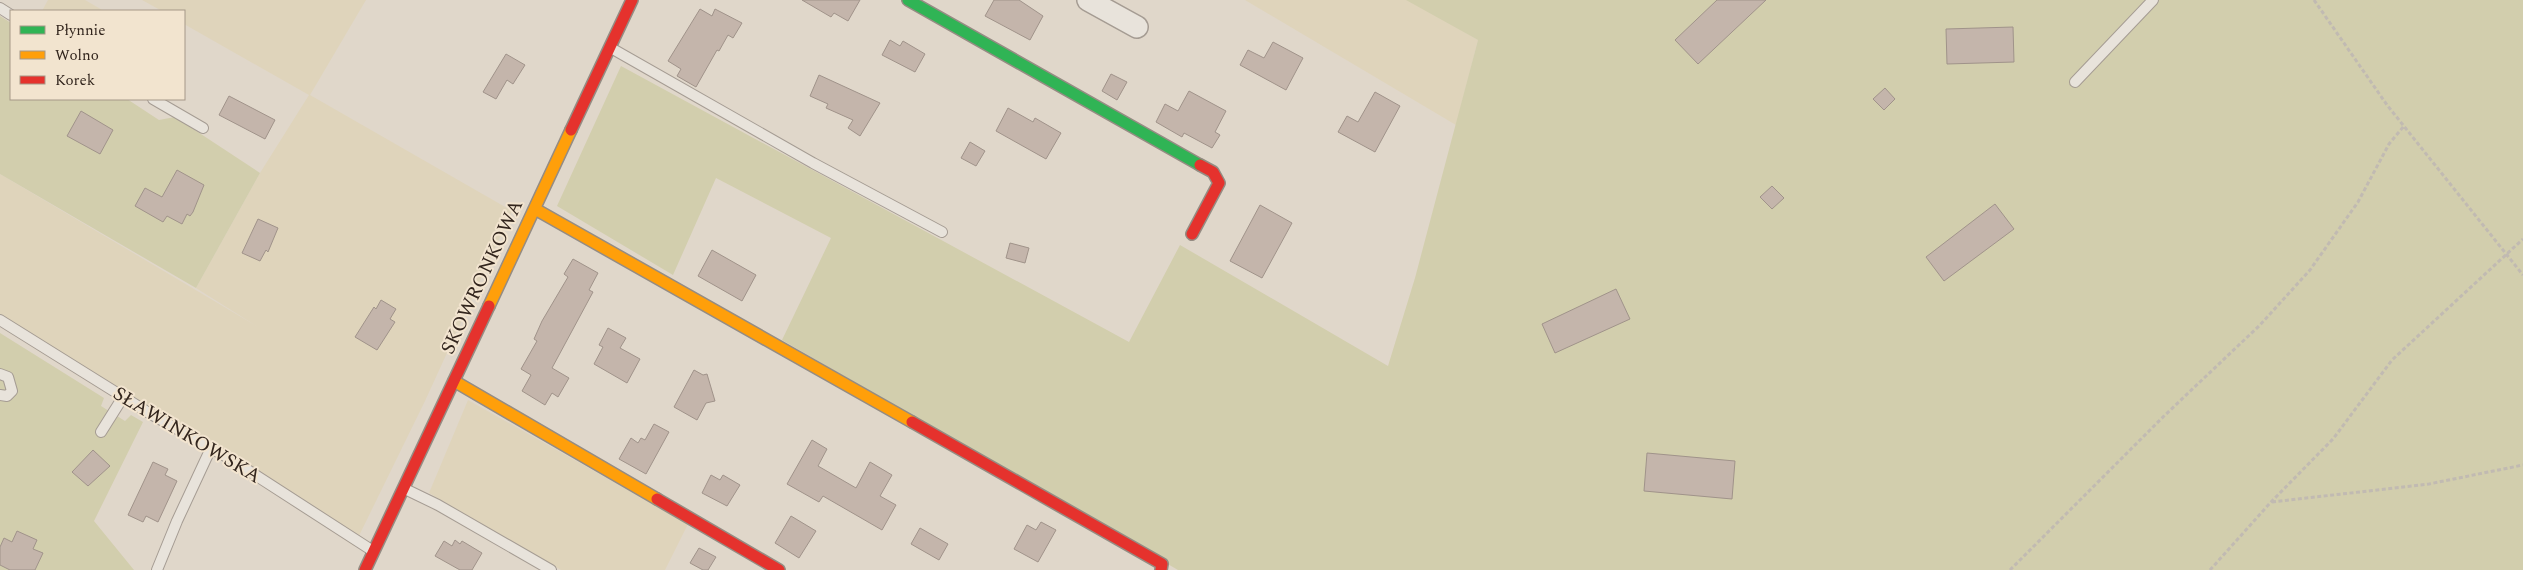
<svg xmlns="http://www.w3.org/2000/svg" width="2523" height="570" viewBox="0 0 2523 570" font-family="Spectral,serif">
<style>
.farmland{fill:#dfd4bb}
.green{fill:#d2cead}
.building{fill:#c4b5ab;stroke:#a0938a}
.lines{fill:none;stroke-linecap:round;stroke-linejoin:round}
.lane-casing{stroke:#a59c93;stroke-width:12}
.street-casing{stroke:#a59c93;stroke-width:24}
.fast-casing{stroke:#958c83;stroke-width:14}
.slow-casing{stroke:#958c83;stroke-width:14}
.jam-casing{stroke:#958c83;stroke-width:14}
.path{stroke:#c1bab2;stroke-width:3;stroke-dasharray:4 2.5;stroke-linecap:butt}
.lane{stroke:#e8e3db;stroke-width:10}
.street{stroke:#e8e3db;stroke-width:21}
.fast{stroke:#30b455;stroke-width:11}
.slow{stroke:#ff9f0a;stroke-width:11}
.jam{stroke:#e5322d;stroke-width:11}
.labels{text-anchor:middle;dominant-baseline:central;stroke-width:4;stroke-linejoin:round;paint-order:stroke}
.street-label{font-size:20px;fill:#32251d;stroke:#f2e4cf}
</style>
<rect width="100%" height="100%" fill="#e0d7ca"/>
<path class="farmland" d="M48,0H85L104,11H42Z
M142,0H366L310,95L512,211L425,401L354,546L211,448L0,321V174L258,327L196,288L260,173L309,95L184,24V11H162Z
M1245,0H1409L1478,40L1456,125Z
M468,400L688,524L665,570H561L429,493Z"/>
<path class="green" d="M1406,0H2523V570H1178L782,340L831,238L716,178L673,275L557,206L621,66L1129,342L1180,245L1388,366L1415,278L1478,40Z
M0,16L11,23V99H127L159,120L175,117L260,173L196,288L0,174Z
M0,333L104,398L101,406L125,421L131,415L143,422L94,521L134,570H0Z"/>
<path class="building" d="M802,0H860L848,21L834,13L831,17Z
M994,0H1019L1043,16L1030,40L985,16Z
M1717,0H1766L1698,64L1675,40Z
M700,9L712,16L715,9L742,23L733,38L728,35L719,51L717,50L696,87L677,76L681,69L668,61Z
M2013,27L2014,62L1947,64L1946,29Z
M890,40L900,46L903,41L925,54L915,72L882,55Z
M1273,42L1303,58L1286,90L1240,65L1248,50L1264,58Z
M506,54L525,65L513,84L507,80L496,99L483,92Z
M1111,74L1127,82L1117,100L1102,91Z
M819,75L880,103L860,136L848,128L853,120L826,108L828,104L810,96Z
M1885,88L1895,99L1884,110L1873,99Z
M1189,91L1226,111L1215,132L1220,135L1212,148L1184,133L1182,137L1156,122L1165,104L1178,111Z
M1375,92L1400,106L1375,152L1338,132L1347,116L1358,122Z
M229,96L275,120L265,139L219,115Z
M1008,108L1033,122L1035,118L1061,133L1046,159L996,131Z
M81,111L113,130L100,154L67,136Z
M970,142L985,151L976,166L961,158Z
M177,170L204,185L193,212L190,216L187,214L182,224L167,216L163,222L135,206L145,188L162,197Z
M1772,186L1784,198L1772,209L1760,197Z
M1995,204L2014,229L1944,281L1926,257Z
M1260,205L1292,223L1262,278L1230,261Z
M258,219L278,228L268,252L266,250L260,261L242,253Z
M1010,243L1029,248L1025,263L1006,258Z
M712,250L756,275L742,301L698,276Z
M573,259L598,273L589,290L593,292L552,368L569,378L558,397L552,393L545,405L522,391L531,375L521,369L537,341L534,339L542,321L568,277L564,274Z
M1616,289L1630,319L1555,353L1542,324Z
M381,300L396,309L390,319L395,322L377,350L355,337L374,307L376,309Z
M608,328L626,338L620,348L640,359L627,383L594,364L603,347L599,345Z
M694,370L703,375L707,374L715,401L706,403L697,420L674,407Z
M654,424L669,432L646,474L619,459L631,438L638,443L641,438L645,440Z
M812,440L827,449L818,466L856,488L870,462L892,475L880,496L896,505L882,530L823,496L819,502L787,484Z
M93,450L110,466L88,486L72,472Z
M1647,453L1735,461L1732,499L1644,491Z
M153,462L168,469L165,475L177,481L158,522L146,516L143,522L128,515Z
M711,475L720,480L723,475L740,485L727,506L702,493Z
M791,516L816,531L799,558L775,543Z
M1041,522L1056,530L1038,562L1014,549L1027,525L1036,530Z
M920,528L948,544L939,560L911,544Z
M17,531L37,540L33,549L43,553L35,570H10L0,565V547L4,538L12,542Z
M455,540L460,544L462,541L482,553L472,570H460L435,556L444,541L452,546Z
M699,548L716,557L708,570H703L690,563Z"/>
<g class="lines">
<defs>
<path id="lane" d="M0,8L11,15
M611,48L813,163L942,232
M2075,82L2153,0
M153,99L203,128
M0,320L149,413L232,460L373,551
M0,374L8,377L12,391L7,396L0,395
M101,432L123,397
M405,489L438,505L551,570
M157,570L177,521L211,448"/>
<path id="street" d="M1088,0L1137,27"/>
<path id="fast" d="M908,0L1200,165"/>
<path id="slow" d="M535,209L912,422
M489,306L571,130
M454,381L657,499"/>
<path id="jam" d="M571,130L632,0
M1192,234L1219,183L1213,172L1200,165
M912,422L1162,564L1161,570
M657,499L779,570
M365,570L489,306"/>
</defs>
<use href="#lane" class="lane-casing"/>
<use href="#street" class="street-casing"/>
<use href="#fast" class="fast-casing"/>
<use href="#slow" class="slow-casing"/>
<use href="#jam" class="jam-casing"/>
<path class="path" d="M2314,0L2387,105L2523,275
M2272,502L2429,484L2523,465
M2010,570L2164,416L2260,325L2310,270L2358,202L2389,144L2404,126
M2210,570L2271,502L2333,439L2392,360L2523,239"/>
<use href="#lane" class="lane"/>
<use href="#street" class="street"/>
<use href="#fast" class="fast"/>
<use href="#slow" class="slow"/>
<use href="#jam" class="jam"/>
</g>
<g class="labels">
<g class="street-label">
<text transform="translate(482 277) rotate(-65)">SKOWRONKOWA</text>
<text transform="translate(187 435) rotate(31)">SŁAWINKOWSKA</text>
</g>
</g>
<rect x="10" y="10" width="175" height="90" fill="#f2e4cf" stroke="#a59888"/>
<rect x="20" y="26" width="25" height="8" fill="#30b455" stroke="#a59888"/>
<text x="55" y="35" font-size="15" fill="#32251d">Płynnie</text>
<rect x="20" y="51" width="25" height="8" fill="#ff9f0a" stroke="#a59888"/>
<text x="55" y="60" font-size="15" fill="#32251d">Wolno</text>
<rect x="20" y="76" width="25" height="8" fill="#e5322d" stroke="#a59888"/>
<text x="55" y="85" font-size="15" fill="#32251d">Korek</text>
</svg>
